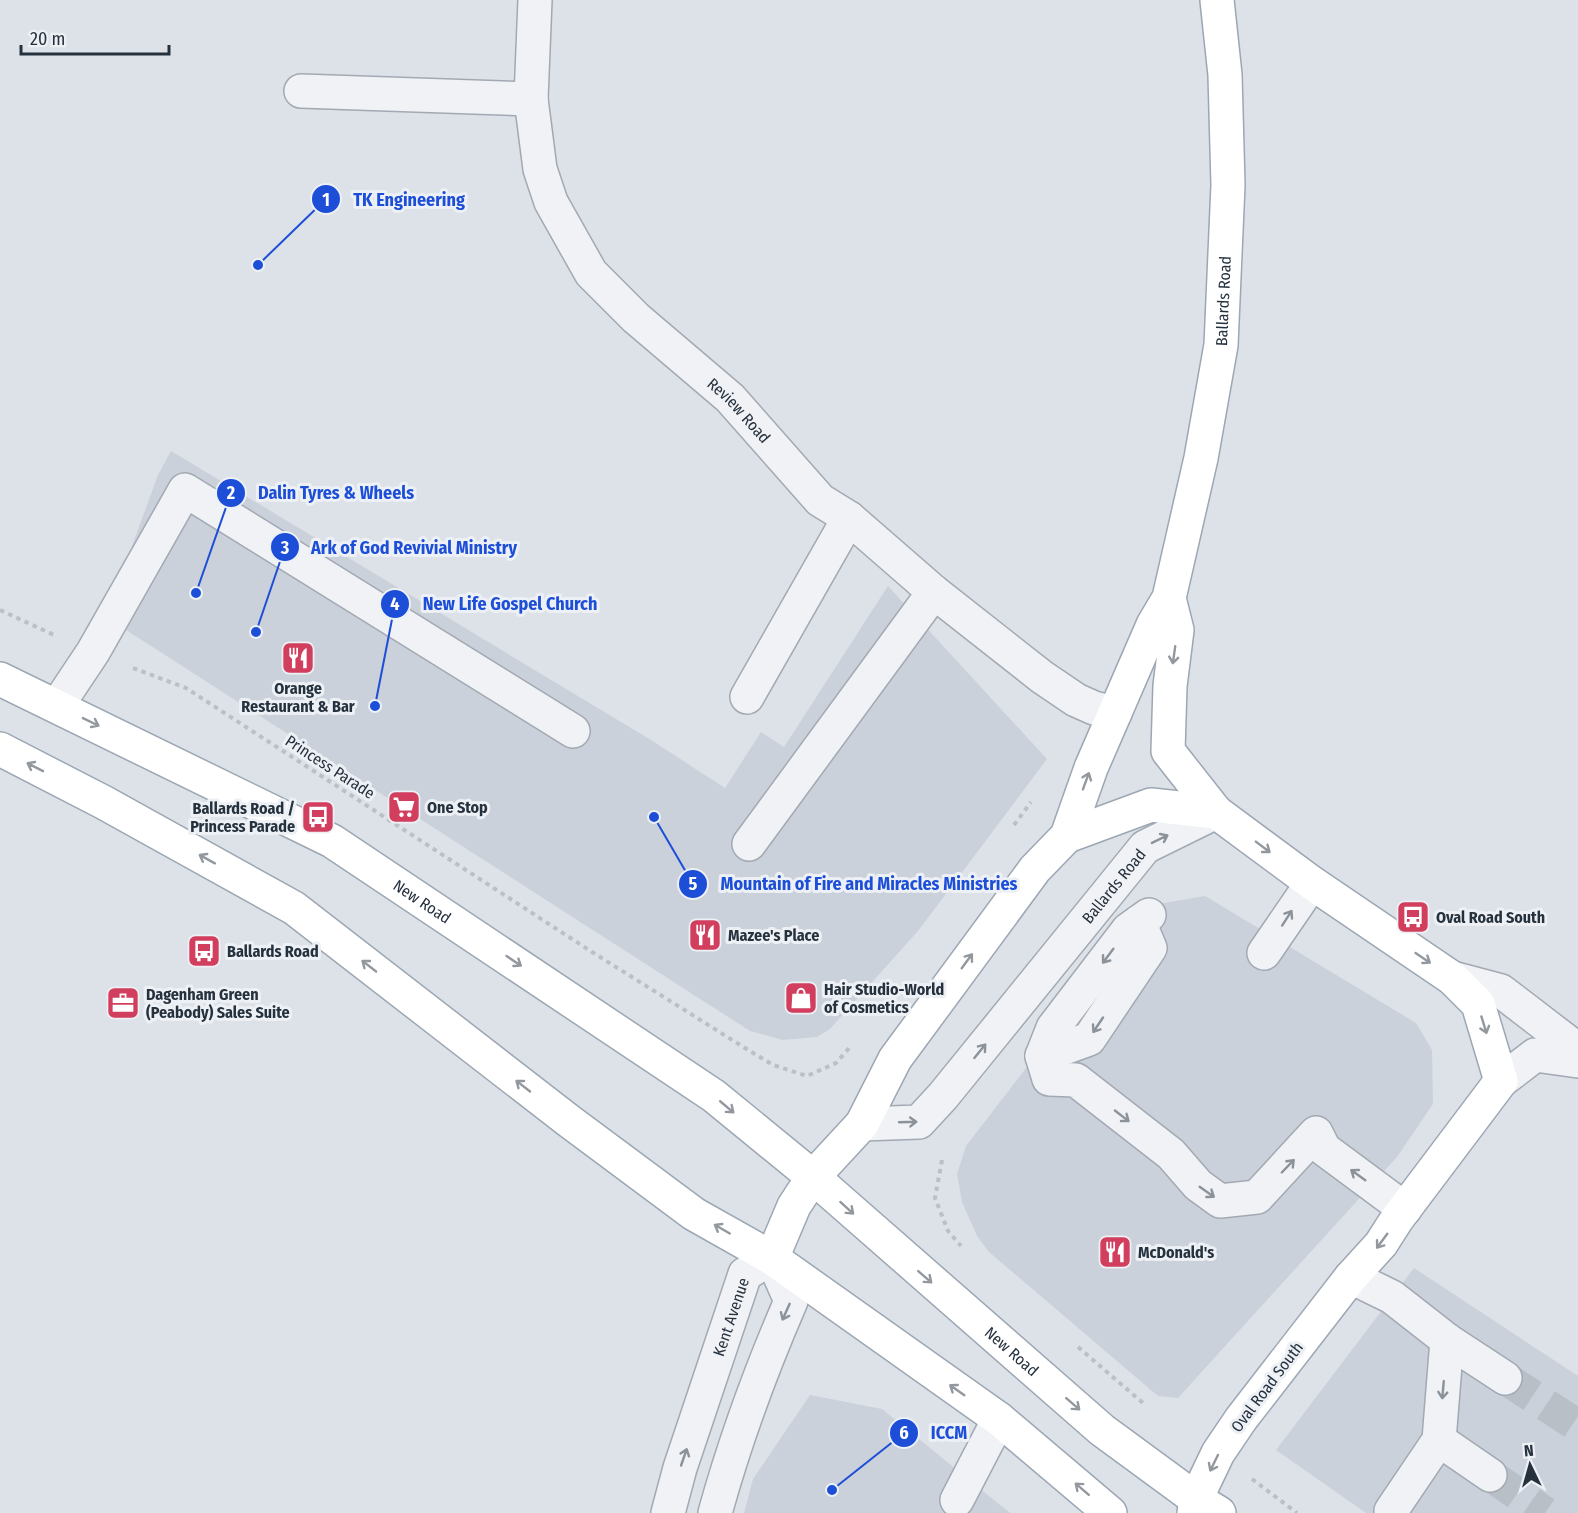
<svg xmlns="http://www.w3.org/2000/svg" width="1578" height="1513" viewBox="0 0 1578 1513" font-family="'Fira Sans Condensed',sans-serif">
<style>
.built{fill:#cbd1da}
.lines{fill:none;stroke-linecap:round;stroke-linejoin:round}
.minor-tunnel{stroke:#b8bfc6;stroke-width:33;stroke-dasharray:33 16;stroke-linecap:butt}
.minor-casing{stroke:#a2a9b2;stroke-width:36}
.major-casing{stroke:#9ca7b3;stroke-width:36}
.path{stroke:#bbc0c6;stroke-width:4;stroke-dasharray:4.5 4.5;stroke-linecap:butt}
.minor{stroke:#f0f2f6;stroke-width:33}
.major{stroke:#fff;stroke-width:33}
.oneway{stroke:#92989e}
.oneway2{stroke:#8b929a}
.labels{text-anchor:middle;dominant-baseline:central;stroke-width:6;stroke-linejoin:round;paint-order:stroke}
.street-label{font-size:16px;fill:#26313e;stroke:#edf1f5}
.poi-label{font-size:16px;font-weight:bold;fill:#26313e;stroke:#edf1f5;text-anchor:start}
.leader{fill:none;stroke:#1d4ed8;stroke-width:2}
.callout-dot{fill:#1d4ed8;stroke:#edf1f5;stroke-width:2}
.mark-label{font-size:18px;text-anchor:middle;font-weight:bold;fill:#fff}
.callout-label{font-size:18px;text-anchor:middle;font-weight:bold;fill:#1d4ed8;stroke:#edf1f5;stroke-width:6;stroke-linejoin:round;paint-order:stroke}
</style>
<rect width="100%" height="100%" fill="#dde2e8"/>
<path class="built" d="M171,451L651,740L725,788L761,732L784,747L888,586L1047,759L918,931L830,1029L817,1037L783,1040L750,1031L106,617L158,475Z
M1205,896L1416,1023L1432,1050L1433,1104L1397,1157L1178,1398L1158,1396L989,1252L977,1236L962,1202L957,1174L966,1146L1140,920L1159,904Z
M1414,1268L1578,1376V1513H1366L1276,1450Z
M810,1395L882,1409L1010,1513H744L753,1479Z"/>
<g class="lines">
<path class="minor-tunnel" d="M1505,1378L1578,1426
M1490,1475L1545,1513"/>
<defs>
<g id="minor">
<path id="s1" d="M535,0L531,99L540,169L551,202L591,273L636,318L730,398L820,500L849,518L934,592L1042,677L1076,700L1094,708L1115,713"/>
<path d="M301,91L531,99"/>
<path d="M747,697L849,518"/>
<path d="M57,706L93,652L185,490L573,731"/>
<path d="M749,844L934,592"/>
<path d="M1149,915L1128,930L1053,1028L1042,1056L1049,1079L1076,1080L1171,1154L1198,1185L1220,1201L1257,1197L1316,1133L1324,1149L1405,1209"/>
<path d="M1264,953L1312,883"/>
<path d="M1452,978L1501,991L1578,1050"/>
<path d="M1042,1056L1089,1039L1150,948L1139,922"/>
<path d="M1501,1081L1535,1055L1578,1061"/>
<path id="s2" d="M862,1124L919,1122L943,1096L1145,847L1216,812"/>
<path d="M1351,1277L1392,1297L1447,1340L1505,1378"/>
<path d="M1439,1440L1490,1475"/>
<path d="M957,1500L999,1419"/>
<path d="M1391,1511L1439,1440L1447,1340"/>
<path id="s3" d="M668,1513L680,1468L745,1274L772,1258L791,1301C761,1370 735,1441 715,1513"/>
</g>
<g id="major">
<path d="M1169,598L1177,630L1170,686L1168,751L1216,812"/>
<path id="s4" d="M0,679L332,841L714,1096L813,1177L1102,1430L1196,1499L1219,1513"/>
<path d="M0,749L103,802L294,908L569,1121L694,1214L772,1258L999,1419L1110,1513"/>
<path d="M1067,836L1151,805L1216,812L1312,883L1452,978L1478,1004L1501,1081L1397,1219L1381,1244L1351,1277L1241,1419L1218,1453L1196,1499L1194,1513"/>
<path id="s5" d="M772,1258L794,1206L813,1177L862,1124L895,1059L1035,869L1067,836L1091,768L1153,625L1169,598L1201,458L1221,345L1228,185L1225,75L1217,0"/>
</g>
</defs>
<use href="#minor" class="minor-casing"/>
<use href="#major" class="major-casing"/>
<path class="path" d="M0,610L54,635
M133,668L186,688L592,952L745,1048L773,1065L807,1076L836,1063L851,1046
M1014,825L1031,802
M942,1160L935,1198L948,1231L961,1246
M1078,1347L1143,1403
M1252,1479L1297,1513"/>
<use href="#minor" class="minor"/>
<use href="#major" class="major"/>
</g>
<defs><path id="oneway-shaft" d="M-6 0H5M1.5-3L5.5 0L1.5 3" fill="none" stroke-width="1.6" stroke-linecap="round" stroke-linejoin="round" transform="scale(1.5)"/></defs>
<g class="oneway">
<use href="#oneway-shaft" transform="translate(1174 655) rotate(98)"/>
<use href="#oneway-shaft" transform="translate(91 722) rotate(26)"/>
<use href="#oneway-shaft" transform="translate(35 767) rotate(-153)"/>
<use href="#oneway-shaft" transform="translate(1086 781) rotate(-70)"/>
<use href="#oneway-shaft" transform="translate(1263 847) rotate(37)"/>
<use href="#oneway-shaft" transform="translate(207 859) rotate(-151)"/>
<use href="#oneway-shaft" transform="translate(1423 958) rotate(34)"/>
<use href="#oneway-shaft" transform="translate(514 961) rotate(34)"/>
<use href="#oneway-shaft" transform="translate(967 961) rotate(-54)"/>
<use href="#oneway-shaft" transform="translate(369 966) rotate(-142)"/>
<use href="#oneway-shaft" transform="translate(1484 1025) rotate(73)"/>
<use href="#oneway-shaft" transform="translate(523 1086) rotate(-142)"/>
<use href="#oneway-shaft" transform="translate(727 1107) rotate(40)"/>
<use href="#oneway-shaft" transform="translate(847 1208) rotate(42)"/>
<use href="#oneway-shaft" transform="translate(722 1229) rotate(-150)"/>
<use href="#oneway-shaft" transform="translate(1382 1241) rotate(126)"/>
<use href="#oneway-shaft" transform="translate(925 1277) rotate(41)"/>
<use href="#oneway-shaft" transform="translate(957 1390) rotate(-145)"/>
<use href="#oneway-shaft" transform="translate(1073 1404) rotate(41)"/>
<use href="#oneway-shaft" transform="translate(1214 1463) rotate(116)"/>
<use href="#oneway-shaft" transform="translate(1082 1489) rotate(-139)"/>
</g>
<g class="oneway2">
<use href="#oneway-shaft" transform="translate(1160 839) rotate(-26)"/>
<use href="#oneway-shaft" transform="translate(1287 918) rotate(-57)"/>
<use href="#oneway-shaft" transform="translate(1108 956) rotate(127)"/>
<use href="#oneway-shaft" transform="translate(1098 1025) rotate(124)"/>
<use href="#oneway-shaft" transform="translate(980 1051) rotate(-51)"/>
<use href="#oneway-shaft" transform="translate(1122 1116) rotate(38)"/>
<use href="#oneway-shaft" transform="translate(908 1122) rotate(-2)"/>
<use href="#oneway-shaft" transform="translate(1288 1166) rotate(-46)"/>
<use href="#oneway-shaft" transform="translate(1358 1175) rotate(-144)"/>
<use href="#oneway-shaft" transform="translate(1207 1192) rotate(35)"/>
<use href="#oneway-shaft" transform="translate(786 1312) rotate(114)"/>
<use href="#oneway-shaft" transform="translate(1443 1390) rotate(95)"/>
<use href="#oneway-shaft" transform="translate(684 1457) rotate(-71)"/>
</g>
<defs>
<symbol id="restaurant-square" viewBox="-11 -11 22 22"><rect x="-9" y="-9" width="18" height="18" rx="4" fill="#d13e5e" stroke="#edf1f5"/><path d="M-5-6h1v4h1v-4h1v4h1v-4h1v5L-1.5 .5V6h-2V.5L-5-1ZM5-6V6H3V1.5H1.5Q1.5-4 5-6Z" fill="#fff"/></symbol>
<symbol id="supermarket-square" viewBox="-11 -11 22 22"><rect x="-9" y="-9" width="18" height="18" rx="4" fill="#d13e5e" stroke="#edf1f5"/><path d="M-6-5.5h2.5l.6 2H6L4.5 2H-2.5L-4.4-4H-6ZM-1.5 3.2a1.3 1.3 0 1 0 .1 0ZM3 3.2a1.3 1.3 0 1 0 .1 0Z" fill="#fff"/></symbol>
<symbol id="bus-square" viewBox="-11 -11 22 22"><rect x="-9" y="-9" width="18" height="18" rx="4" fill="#d13e5e" stroke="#edf1f5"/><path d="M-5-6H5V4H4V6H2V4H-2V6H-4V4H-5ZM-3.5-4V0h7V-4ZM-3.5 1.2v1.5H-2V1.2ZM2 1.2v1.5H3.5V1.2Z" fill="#fff"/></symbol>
<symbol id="shop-square" viewBox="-11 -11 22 22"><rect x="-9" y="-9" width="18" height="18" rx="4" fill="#d13e5e" stroke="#edf1f5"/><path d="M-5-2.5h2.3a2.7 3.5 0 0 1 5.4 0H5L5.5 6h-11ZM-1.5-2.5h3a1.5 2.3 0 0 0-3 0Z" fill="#fff"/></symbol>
<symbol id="office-square" viewBox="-11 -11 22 22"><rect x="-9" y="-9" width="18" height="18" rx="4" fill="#d13e5e" stroke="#edf1f5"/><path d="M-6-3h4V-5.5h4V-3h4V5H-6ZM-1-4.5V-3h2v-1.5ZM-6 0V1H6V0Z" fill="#fff"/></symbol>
</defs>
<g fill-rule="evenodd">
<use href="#restaurant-square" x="279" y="639" width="38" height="38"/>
<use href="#supermarket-square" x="385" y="788" width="38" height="38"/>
<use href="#bus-square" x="299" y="798" width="38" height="38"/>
<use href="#bus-square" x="1394" y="898" width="38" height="38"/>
<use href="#restaurant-square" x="686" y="916" width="38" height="38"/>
<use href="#bus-square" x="185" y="932" width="38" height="38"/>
<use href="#shop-square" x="782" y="979" width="38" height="38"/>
<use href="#office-square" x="104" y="984" width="38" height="38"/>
<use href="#restaurant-square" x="1096" y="1233" width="38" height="38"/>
</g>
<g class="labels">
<g class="street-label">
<text stroke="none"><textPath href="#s5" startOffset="1080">Ballards Road</textPath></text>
<text stroke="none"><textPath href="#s1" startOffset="488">Review Road</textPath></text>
<text transform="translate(330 767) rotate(33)">Princess Parade</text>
<text stroke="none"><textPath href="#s2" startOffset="363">Ballards Road</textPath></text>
<text stroke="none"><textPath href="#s4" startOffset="478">New Road</textPath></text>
<text stroke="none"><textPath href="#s3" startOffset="206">Kent Avenue</textPath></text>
<text stroke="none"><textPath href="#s4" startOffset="1221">New Road</textPath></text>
<text transform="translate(1267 1387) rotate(-53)">Oval Road South</text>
</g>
<g class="poi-label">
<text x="298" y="688" text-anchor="middle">Orange<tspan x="298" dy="18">Restaurant &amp; Bar</tspan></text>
<text x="427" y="807">One Stop</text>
<text x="295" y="808" text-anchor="end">Ballards Road /<tspan x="295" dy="18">Princess Parade</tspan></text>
<text x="1436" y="917">Oval Road South</text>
<text x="728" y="935">Mazee's Place</text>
<text x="227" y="951">Ballards Road</text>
<text x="824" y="989">Hair Studio-World<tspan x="824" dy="18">of Cosmetics</tspan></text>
<text x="146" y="994">Dagenham Green<tspan x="146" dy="18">(Peabody) Sales Suite</tspan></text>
<text x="1138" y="1252">McDonald's</text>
</g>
</g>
<path class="leader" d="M258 265L326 199M196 593L231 493M256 632L285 547M375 706L395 604M654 817L693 884M832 1490L904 1433"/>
<g class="callout-dot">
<circle cx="258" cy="265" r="6"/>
<circle cx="196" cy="593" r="6"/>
<circle cx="256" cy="632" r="6"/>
<circle cx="375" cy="706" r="6"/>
<circle cx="654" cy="817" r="6"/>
<circle cx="832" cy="1490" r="6"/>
<circle cx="326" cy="199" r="15"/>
<circle cx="231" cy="493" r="15"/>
<circle cx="285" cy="547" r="15"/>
<circle cx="395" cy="604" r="15"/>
<circle cx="693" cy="884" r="15"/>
<circle cx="904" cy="1433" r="15"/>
</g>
<g class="mark-label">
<text x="326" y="206">1</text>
<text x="231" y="499">2</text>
<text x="285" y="554">3</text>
<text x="395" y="610">4</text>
<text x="693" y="890">5</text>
<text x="904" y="1439">6</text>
</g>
<g class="callout-label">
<text x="409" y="206">TK Engineering</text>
<text x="336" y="499">Dalin Tyres &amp; Wheels</text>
<text x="414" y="554">Ark of God Revivial Ministry</text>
<text x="510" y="610">New Life Gospel Church</text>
<text x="869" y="890">Mountain of Fire and Miracles Ministries</text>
<text x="949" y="1439">ICCM</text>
</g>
<g transform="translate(1530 1465) rotate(355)" stroke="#edf1f5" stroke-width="4.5" paint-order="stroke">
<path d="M0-4.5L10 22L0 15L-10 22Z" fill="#26313e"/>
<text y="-9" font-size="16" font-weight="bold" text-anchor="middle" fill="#26313e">N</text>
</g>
<path d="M21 45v9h148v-9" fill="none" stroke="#26313e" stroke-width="3"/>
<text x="30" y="45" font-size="18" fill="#26313e" stroke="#edf1f5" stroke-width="4.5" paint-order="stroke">20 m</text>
</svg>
